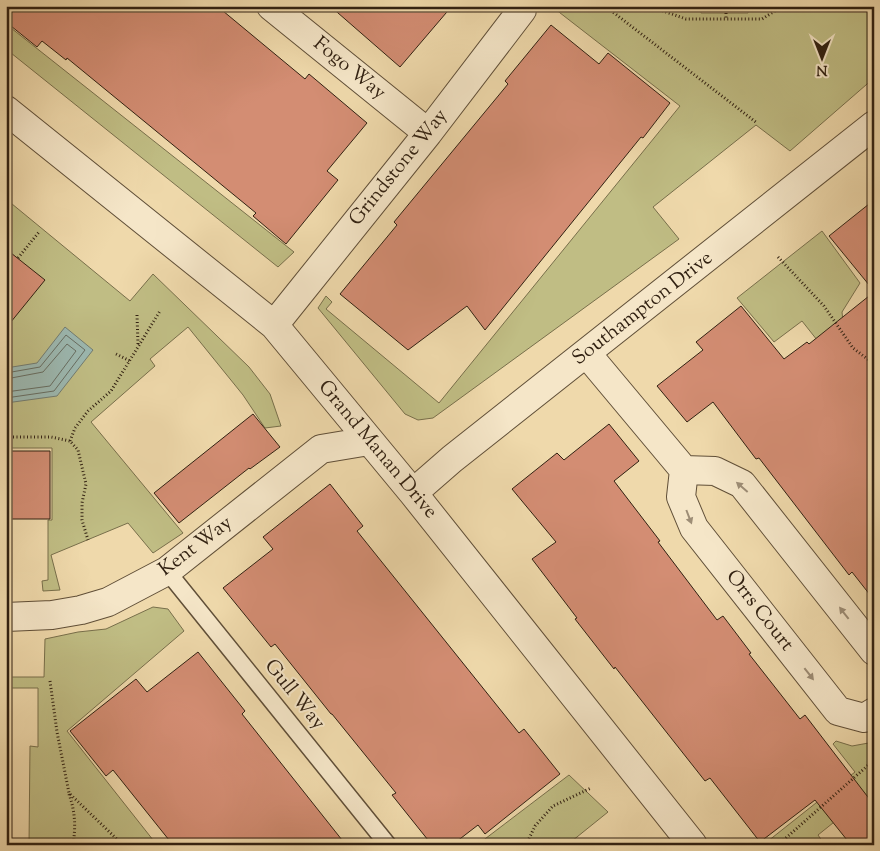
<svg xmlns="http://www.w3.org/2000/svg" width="880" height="851" viewBox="0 0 880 851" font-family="'Sorts Mill Goudy',serif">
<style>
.green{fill:#c0bd84;stroke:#786f4b}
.water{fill:#9cb9b2;stroke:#717c72}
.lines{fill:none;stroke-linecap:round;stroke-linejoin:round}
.shore{stroke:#666d62;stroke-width:1}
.building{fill:#d38d73;stroke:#312112}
.lane-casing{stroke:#604f38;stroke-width:19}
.street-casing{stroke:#604f38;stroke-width:30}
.path{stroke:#312112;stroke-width:3;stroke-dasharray:1 2.5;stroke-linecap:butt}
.lane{stroke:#f5e6c8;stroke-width:16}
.street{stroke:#f5e6c8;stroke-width:28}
.oneway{fill:#9d8d76}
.labels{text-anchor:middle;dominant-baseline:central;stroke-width:4;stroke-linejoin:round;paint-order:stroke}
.street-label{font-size:20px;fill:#312112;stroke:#f5e6c8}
</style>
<rect width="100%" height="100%" fill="#efd9ab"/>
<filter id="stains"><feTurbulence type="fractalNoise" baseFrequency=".004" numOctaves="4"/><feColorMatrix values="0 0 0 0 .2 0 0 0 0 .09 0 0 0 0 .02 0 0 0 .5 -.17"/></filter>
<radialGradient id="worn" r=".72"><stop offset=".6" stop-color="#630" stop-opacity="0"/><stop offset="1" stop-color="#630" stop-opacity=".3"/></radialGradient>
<path class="green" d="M558,6H701V13H748V6H874V78L790,151L756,125L653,207L679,239L433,418L418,420L405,414L318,308L326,296L332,302L326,309L439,403L680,106L555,9Z
M6,24L294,252L278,267L6,49Z
M6,199L130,301L153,274L249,367L270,394L281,426L265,428L243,395L188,327L150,359L155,366L91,422L183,533L153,553L128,523L51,555L60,590L43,591L42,581L48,580V520H52V448H6Z
M822,231L860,283L842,312L844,331L874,412L802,321L774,342L737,298Z
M153,607L168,609L184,631L67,731L157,845H29L30,746L38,747V688H6V677H44L45,639L78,632L106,629Z
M836,741L852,746L874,742V790L818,835L825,845H763L855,772L833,744Z
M569,775L608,812L567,845H477Z"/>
<path class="water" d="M65,327L93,350L57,396L6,403V368L37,363Z"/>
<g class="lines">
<path class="shore" d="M6,373L40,367L66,335L85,350L54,391L6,398
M6,379L43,372L67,344L76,351L50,386L6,392"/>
</g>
<path class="building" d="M6,6H217L305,79L309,74L367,123L327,171L338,180L286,244L253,216L256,213L67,58L66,60L42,41L37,47L6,22Z
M330,6H452L400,67Z
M551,25L599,64L608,53L670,103L643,138L641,137L485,330L467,306L408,350L340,294L397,225L394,222L508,84L505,81Z
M874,200V291L829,236Z
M6,249L45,280L6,328Z
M874,292V600L852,572L849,575L759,458L756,459L713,402L687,422L657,386L703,350L696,342L741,306L784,359L807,342L809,344Z
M253,414L280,447L250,469L249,468L179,523L154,493Z
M609,424L639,461L614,481L660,541L658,542L717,620L723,616L751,653L749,654L800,719L805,715L874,805V845H851L815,800L760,842L710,778L705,781L615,667L614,669L575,619L577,618L532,559L556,542L512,489L557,453L564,460Z
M6,451H50V519H6Z
M330,484L363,526L357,531L519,733L524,729L560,774L485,834L478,825L452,845H432L392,795L396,793L332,714H331L275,644L271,647L223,588L273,549L263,537Z
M198,652L245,711L242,714L346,845H173L113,770L106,776L70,731L136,679L147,692Z"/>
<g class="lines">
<defs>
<path id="lane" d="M167,571L388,845"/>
<path id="street" d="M271,6L428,133
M6,110L274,325L413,493L693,845
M274,325L428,133L522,10
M587,354L684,470L681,497L694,528L838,711L864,718L874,712
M684,470L715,471L742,484L874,651
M413,493L452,459L874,125
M6,617L52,615L81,610L108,602L167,571L321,449L369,441"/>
</defs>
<use href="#lane" class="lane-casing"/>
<use href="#street" class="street-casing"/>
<path class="path" d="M605,6L757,123
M649,6L686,19H762L783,6
M726,6V19
M778,257L824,306L853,348L874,364
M18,258L39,232
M137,315L138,344
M116,354L130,361
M6,437H51L70,441L78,450L86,484L82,503V520L88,540
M70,441L75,428L88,411L111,391L160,311
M50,681L57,732L69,793L123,845
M69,794C75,811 76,826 73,845
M526,845L535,826L553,806L591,788
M778,845L874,760"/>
<use href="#lane" class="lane"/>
<use href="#street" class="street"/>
</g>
<defs><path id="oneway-solid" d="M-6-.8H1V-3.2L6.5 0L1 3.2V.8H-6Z" transform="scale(1.25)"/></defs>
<g class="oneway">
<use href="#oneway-solid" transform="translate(742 487) rotate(-139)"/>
<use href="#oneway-solid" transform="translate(689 517) rotate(69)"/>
<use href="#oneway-solid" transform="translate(844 613) rotate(-128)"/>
<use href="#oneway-solid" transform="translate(809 674) rotate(52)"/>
</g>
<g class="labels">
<g class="street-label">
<text transform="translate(349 69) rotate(39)">Fogo Way</text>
<text transform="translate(399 168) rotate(-51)">Grindstone Way</text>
<text transform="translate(643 309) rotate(-38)">Southampton Drive</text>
<text transform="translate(377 450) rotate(50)">Grand Manan Drive</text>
<text transform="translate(196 547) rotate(-37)">Kent Way</text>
<text transform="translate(759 611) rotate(52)">Orrs Court</text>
<text transform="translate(294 695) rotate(51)">Gull Way</text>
</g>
</g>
<rect width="880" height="851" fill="none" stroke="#efd9ab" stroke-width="25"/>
<rect x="8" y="8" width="865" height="836" fill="none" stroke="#312112" stroke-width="2.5"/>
<rect x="12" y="12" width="855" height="826" fill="none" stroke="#312112"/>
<g transform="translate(822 58) rotate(180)" stroke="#f5e6c8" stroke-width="4" paint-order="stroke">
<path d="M0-4L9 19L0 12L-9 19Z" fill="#312112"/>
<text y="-8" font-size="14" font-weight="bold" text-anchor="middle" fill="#312112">N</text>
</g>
<rect width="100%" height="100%" filter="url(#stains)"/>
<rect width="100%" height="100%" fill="url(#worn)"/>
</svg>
